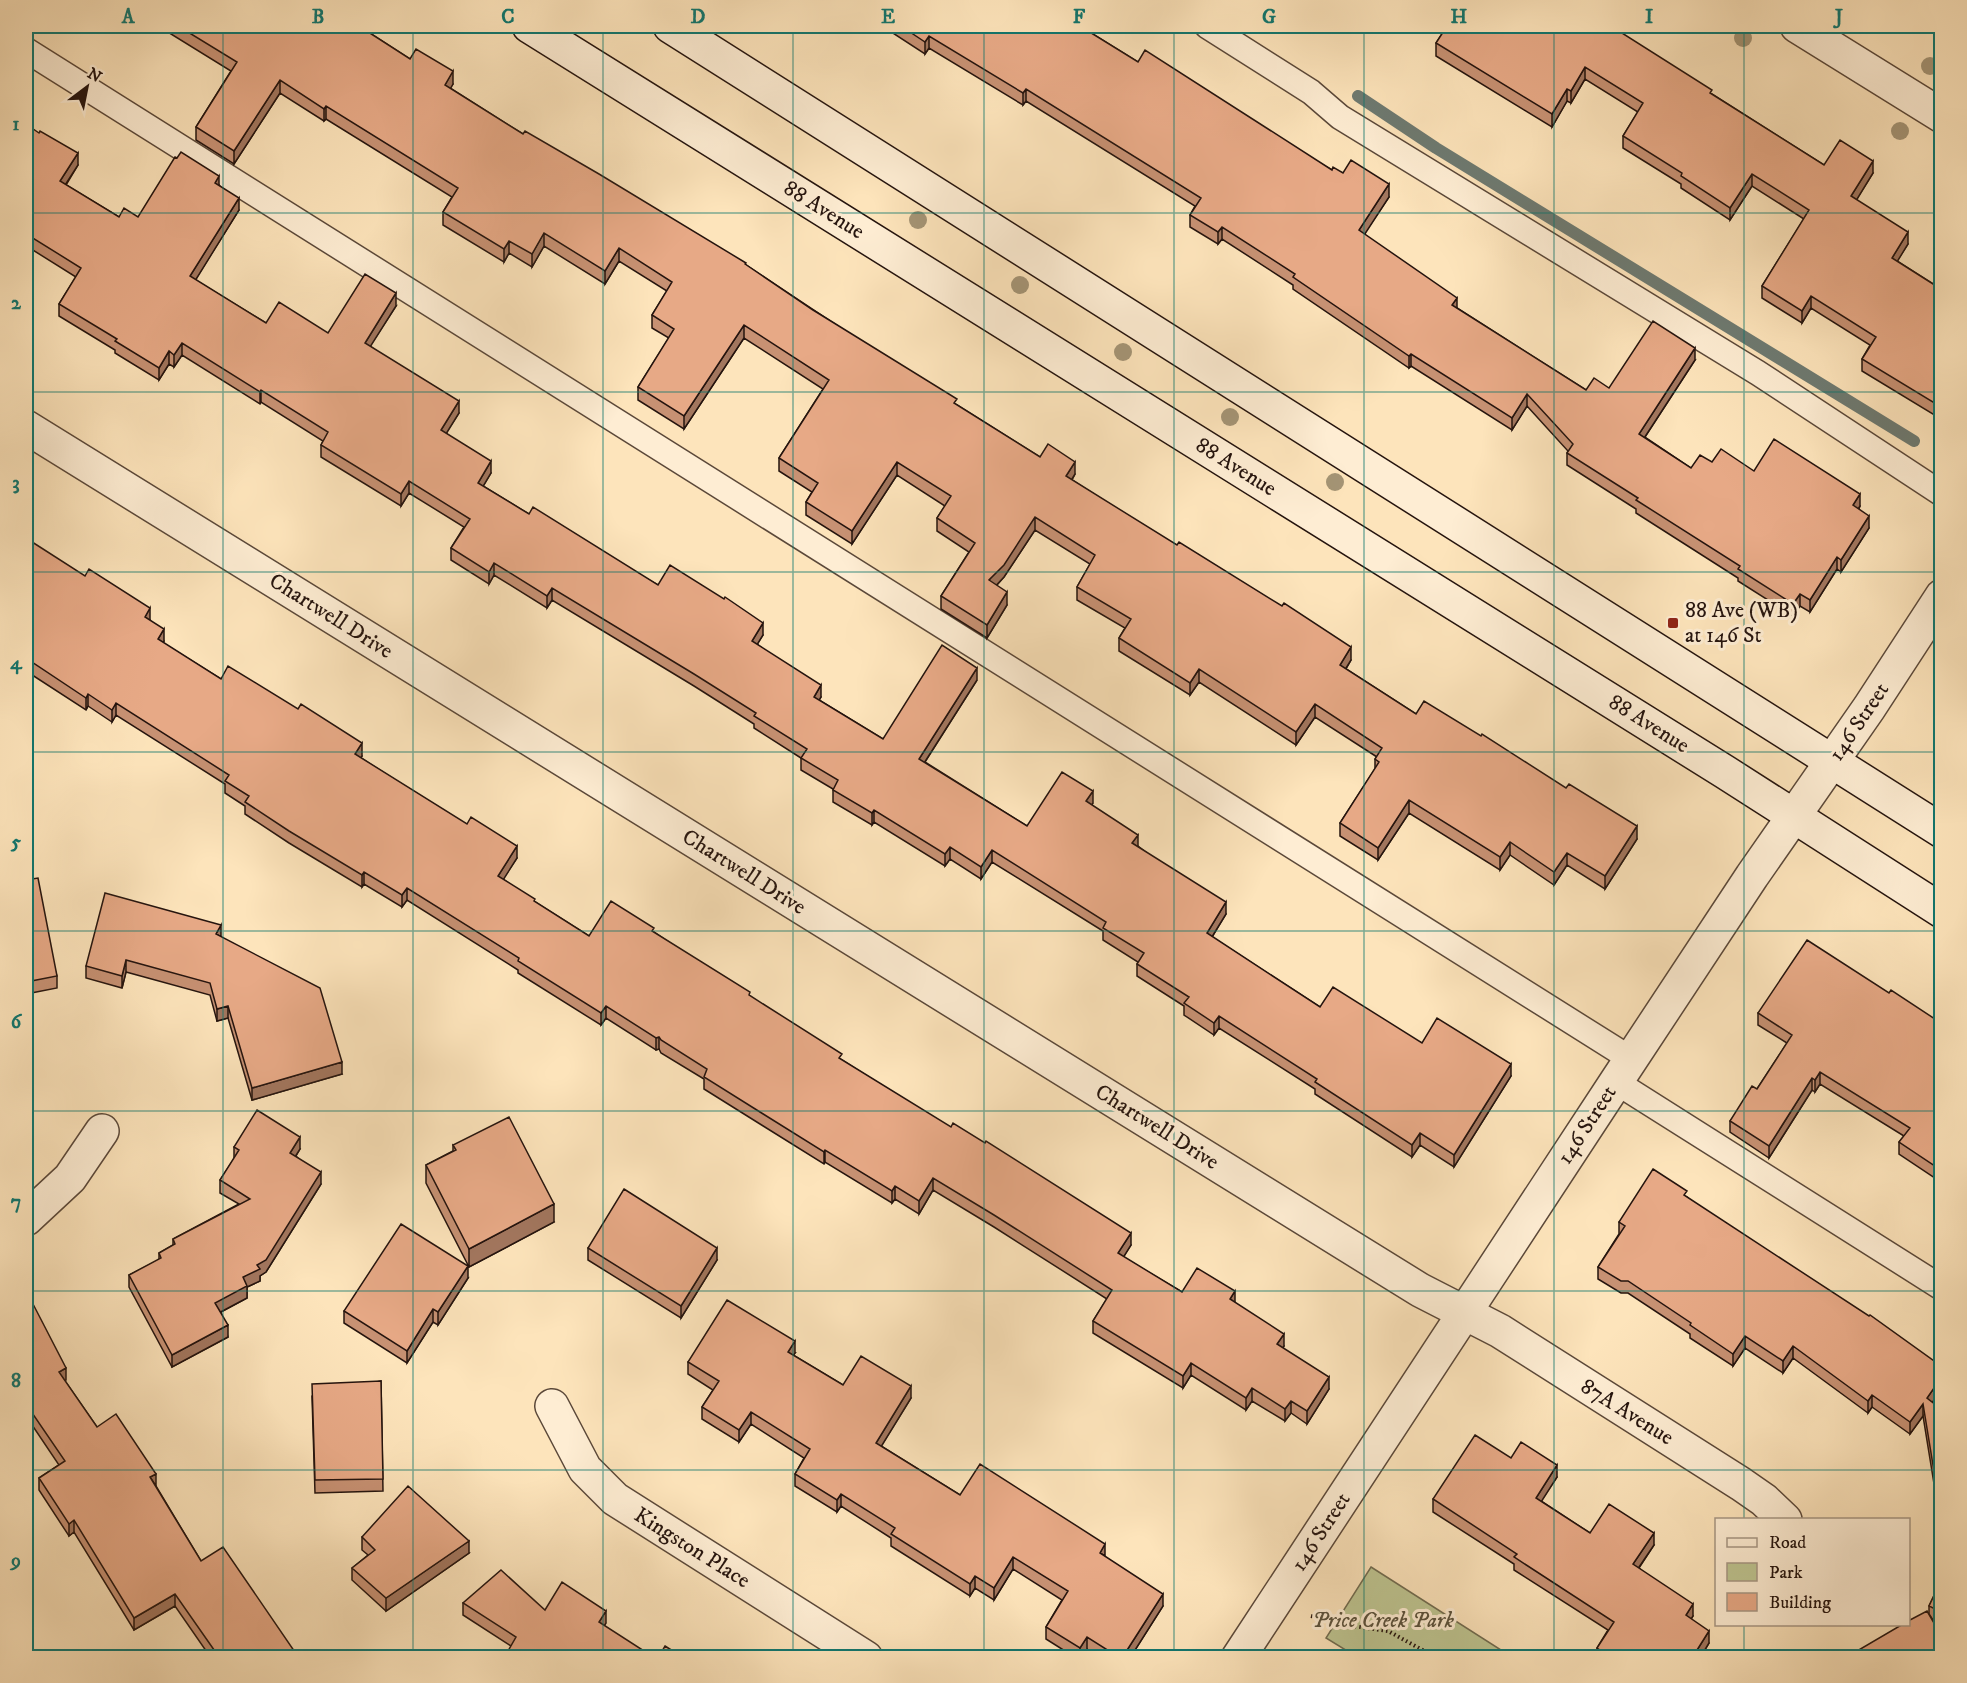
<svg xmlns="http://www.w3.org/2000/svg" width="1967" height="1683" viewBox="0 0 1967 1683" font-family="'IM FELL DW Pica',serif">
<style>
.green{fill:#bec591;stroke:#726c50;stroke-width:1.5}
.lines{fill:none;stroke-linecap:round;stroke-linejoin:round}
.stream{stroke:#6e7a71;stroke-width:12}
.service-casing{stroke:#5b4839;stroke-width:27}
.minor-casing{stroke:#5b4839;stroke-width:36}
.secondary-casing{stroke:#25140e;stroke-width:36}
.path{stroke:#25140e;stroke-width:4;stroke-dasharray:1.5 3;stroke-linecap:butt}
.service{stroke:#feedd3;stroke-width:24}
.minor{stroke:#feedd3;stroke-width:33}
.secondary{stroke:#feedd3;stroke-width:33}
.tree{fill:#a49475}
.wall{fill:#c79173;stroke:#25140e;stroke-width:1.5}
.shaded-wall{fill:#a2765e;stroke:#25140e;stroke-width:1.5}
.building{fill:#e7a986;stroke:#25140e;stroke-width:1.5}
.grid{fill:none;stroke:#0f766e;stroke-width:1.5;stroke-opacity:0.55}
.poi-dot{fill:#8f2418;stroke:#feedd3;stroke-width:2}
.labels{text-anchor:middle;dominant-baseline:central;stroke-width:6;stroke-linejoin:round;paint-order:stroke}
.street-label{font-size:22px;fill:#25140e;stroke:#feedd3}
.poi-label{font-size:22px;fill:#25140e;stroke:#feedd3;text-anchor:start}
.park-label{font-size:22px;font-style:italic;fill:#5b523c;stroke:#feedd3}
.neatline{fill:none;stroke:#0f766e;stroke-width:2}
.grid-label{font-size:20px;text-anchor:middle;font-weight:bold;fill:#0f766e}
</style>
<rect width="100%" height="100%" fill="#fde4bb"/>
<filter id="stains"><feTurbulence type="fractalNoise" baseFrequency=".00333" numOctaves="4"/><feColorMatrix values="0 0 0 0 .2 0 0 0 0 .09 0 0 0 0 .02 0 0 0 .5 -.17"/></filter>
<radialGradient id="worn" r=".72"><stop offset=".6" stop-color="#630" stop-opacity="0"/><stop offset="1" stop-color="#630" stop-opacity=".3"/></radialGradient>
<path class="green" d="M1371,1567L1512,1657H1357L1326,1638Z"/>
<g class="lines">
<path class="stream" d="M1358,96L1436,148L1914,441"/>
<defs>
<path id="service" d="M1207,26L1311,92L1340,117L1758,373L1942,494
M26,50L1631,1059
M1616,1082L1942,1288"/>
<path id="minor" d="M1797,26L1942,116
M26,427L1420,1290L1500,1331L1741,1484L1764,1500L1785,1520
M26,1219L70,1178L102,1131
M552,1406L585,1469L615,1499L866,1658
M1238,1658L1616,1082L1752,876L1869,708L1942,596"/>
<path id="secondary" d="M529,26L1725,772L1942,911
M670,26L1942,831"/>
</defs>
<use href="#service" class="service-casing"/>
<use href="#minor" class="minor-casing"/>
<use href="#secondary" class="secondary-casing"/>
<path class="path" d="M1311,1616L1353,1626L1388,1631L1437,1658"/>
<use href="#service" class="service"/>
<use href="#minor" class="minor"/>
<use href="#secondary" class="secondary"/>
</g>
<g class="tree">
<circle cx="1743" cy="38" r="9"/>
<circle cx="1930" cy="66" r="9"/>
<circle cx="1900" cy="131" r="9"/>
<circle cx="918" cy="220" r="9"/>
<circle cx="1020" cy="285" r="9"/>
<circle cx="1123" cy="352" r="9"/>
<circle cx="1230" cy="417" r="9"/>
<circle cx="1335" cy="482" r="9"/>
</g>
<path class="wall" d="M140,26H152L149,31Z
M158,26H359L410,59L453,84L450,88L523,134L746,265L957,405L1040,457L1075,474L1072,480L1351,660L1346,669L1416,714L1637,839L1605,889L1567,865L1554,885L1510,855L1500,870L1409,813L1378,860L1340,836V823L1375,769V759L1377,757L1315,717L1296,745L1199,682L1190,695L1119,651V638L1125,628L1077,600V587L1090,564L1035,530L1004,577L997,585L1007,605L987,638L941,609V596L969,552L937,531V518L945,506L897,475L852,544L806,515V502L812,492L779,471V458L823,389L744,338L684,429L638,400V387L669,338L652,328V315L667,291L619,261L605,284L544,246L532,267L509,253L504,262L443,225V212L452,197L326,119L324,121L280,93L234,164L196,140V127L231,71Z
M882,26H1080L1138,62L1332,170L1343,173L1389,197L1364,234L1457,308L1586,390L1609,388L1695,360L1645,437L1691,468L1712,462L1754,471L1860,506L1859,509L1869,528L1841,572L1837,569L1810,612L1800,606L1793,616L1738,581V578L1636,513V509L1567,465V453L1568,451L1527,406L1512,430L1411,366L1409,368L1293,289V285L1222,239L1218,244L1190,227V215L1195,206L1026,101L1023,105L929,48L925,54Z
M1447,26L1712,94L1824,165L1873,173L1856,200L1908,244L1897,261L1941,289V419L1862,371V359L1870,345L1811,308L1802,323L1762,298V286L1804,219L1752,186L1730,220L1681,188V184L1623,148V136L1638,112L1585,79L1571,103L1567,101L1552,127L1436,56V43Z
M26,124L78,165L66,185L119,217H138L219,185L239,210L195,280L266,323L328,333L396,306L370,346L459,413L446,433L491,473L483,486L529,514L658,585L763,635L757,644L821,697L819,700L883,739L977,680L925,762L1027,826L1093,803L1091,805L1138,846L1226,914L1212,937L1320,1007L1422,1043L1511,1076L1454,1167L1420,1145L1412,1157L1315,1094V1089L1219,1028L1214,1035L1184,1015V1006L1137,976V964L1138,962L1103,940V931L992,862L981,879L950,859L945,866L874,822L872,825L833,802V789L801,770V758L754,728V724L694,686L552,600L547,608L494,575L489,584L451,560V548L464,527L409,493L401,506L321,457V445L323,441L261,402L260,404L182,355L174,367L169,364L159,380L115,353V350L59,316V304L76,277L28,247Z
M26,547L150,620L164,641L163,643L221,679L362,756L361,758L517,858L503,879L535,902L589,936L654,932L750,997L842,1060L1131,1245L1123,1257L1182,1292L1235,1303L1284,1346L1283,1348L1329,1389L1307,1424L1291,1413L1285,1421L1252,1401L1246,1410L1191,1375L1183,1388L1093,1333V1321L1107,1299L994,1227L933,1190L919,1214L895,1199L892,1203L825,1162L824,1164L704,1089V1079L661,1053L659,1049L656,1050L606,1018L601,1025L518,973V970L407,900L402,907L364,884L362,887L289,843L245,814V806L225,793V784L116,715L112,722L88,706L86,710L26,671Z
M26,880L57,976V988L26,994Z
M221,937L342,1074L252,1100L228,1018L217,1021L210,995L126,972L122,988L86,978V966Z
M1889,993L1941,1023V1182L1899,1154V1142L1904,1136L1820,1084L1815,1092L1812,1090L1769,1158L1730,1132V1121L1757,1089L1787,1043L1758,1025V1013Z
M453,1145L554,1222L469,1267L426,1183V1165L453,1151Z
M234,1147L300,1149L296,1156L321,1184L266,1272L260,1276V1281L247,1287V1298L221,1312L228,1337L172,1367L129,1287V1275L159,1260V1253L173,1245V1239L239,1204L220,1193V1180L234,1159Z
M1687,1197L1941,1409V1527L1923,1416L1910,1434L1872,1407L1868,1413L1793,1358L1783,1373L1745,1348L1733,1366L1690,1338V1334L1628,1293H1621L1598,1279V1267L1619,1234V1222Z
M588,1248L717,1260L681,1318L588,1260Z
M468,1278L438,1325L433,1322L407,1363L344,1323V1311Z
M26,1308L65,1381L97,1427L156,1486L201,1561L299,1658H211L175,1606L134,1630L74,1532L69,1536L39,1490V1478L59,1465L26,1416Z
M795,1353L793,1355L843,1385L911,1398L881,1446L960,1495L1105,1557L1163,1606L1130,1658H1101L1087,1649L1082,1658H1076L1046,1639V1627L1062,1600L1013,1569L994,1600L975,1588L970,1596L891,1546V1538L841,1506L837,1512L795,1486V1474L804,1458L751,1424L739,1442L702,1419V1407L713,1390L688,1374V1362Z
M381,1381L383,1491L315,1493L312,1396Z
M1511,1458L1557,1477L1541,1501L1590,1533L1654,1545L1639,1568L1693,1616L1691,1619L1709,1643L1700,1658H1597V1648L1608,1630L1514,1570V1564L1433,1512V1499Z
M362,1537L469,1553L386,1611L352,1580V1568L368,1555L362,1550Z
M1941,1581V1624L1933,1620L1929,1614V1606Z
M463,1603L545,1610L606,1623L511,1646L463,1615Z"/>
<path class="shaded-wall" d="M929,36V48L925,54V42Z
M1585,67V79L1571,103V91Z
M453,71V84L445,98V85Z
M280,80V93L234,164V151Z
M1026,89V101L1023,105V93Z
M1567,89V101L1552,127V114Z
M326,106V119L324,121V109Z
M78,153V165L60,193V181Z
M1873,161V173L1851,209V196Z
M1752,174V186L1730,220V208Z
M219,176V188L215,183Z
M1389,184V197L1359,243V230Z
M239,198V210L190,289V276Z
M1222,227V239L1218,244V232Z
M1908,232V244L1892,270V258Z
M544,233V246L532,267V254Z
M28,235V247L26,250V238Z
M509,241V253L504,262V249Z
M619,248V261L605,284V271Z
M396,293V306L365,355V343Z
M1811,296V308L1802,323V311Z
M1457,298V310L1452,305Z
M744,325V338L684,429V416Z
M182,343V355L174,367V355Z
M1695,348V360L1639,446V434Z
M169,351V364L159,380V368Z
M1411,354V366L1409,368V356Z
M261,390V402L260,404V392Z
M1527,394V406L1512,430V418Z
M459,401V413L441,442V430Z
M491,461V473L478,495V483Z
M897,462V475L852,544V531Z
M1075,462V474L1066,489V476Z
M409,481V493L401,506V494Z
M1860,494V506L1853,517V505Z
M1869,516V528L1841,572V560Z
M1035,517V530L1004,577L989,593V580Z
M1837,557V569L1810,612V600Z
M494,563V575L489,584V572Z
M552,588V600L547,608V596Z
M1007,592V605L987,638V625Z
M1800,594V606L1793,616V604Z
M150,608V621L145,617Z
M763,623V635L752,653V641Z
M164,629V641L158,651V639Z
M1351,647V660L1340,678V665Z
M977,668V680L919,771V759Z
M1199,669V682L1190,695V683Z
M821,685V697L814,709V697Z
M88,694V706L86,710V698Z
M116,703V715L112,722V710Z
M1315,704V717L1296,745V732Z
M362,743V756L355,767V754Z
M1093,791V803L1086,814V801Z
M1409,800V813L1378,860V848Z
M874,810V822L872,825V813Z
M1637,826V839L1605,889V876Z
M1138,835V847L1132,843Z
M1510,842V855L1500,870V857Z
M517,846V858L498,888V876Z
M950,847V859L945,866V854Z
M992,850V862L981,879V867Z
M1567,853V865L1554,885V872Z
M364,872V884L362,887V875Z
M407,888V900L402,907V895Z
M1226,902V914L1207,945V933Z
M221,925V937L216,934Z
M126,960V972L122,988V976Z
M228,1006V1018L217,1021V1009Z
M606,1006V1018L601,1025V1013Z
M1219,1016V1028L1214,1035V1023Z
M659,1037V1049L656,1050V1038Z
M342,1062V1074L252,1100V1088Z
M1511,1064V1076L1454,1167V1155Z
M1820,1072V1084L1815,1092V1080Z
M1812,1078V1090L1769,1158V1146Z
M1420,1133V1145L1412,1157V1145Z
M300,1137V1149L290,1165V1153Z
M825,1150V1162L824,1164V1152Z
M321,1172V1184L266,1272L260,1276V1281L247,1287V1298L215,1315V1303L257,1265Z
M933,1178V1190L919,1214V1201Z
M895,1186V1199L892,1203V1191Z
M554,1204V1222L469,1267V1249Z
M1131,1233V1245L1118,1266V1253Z
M717,1248V1260L681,1318V1306Z
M468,1266V1278L438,1325V1312Z
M1235,1291V1303L1230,1299Z
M433,1309V1322L407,1363V1351Z
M228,1325V1337L172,1367V1355Z
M1284,1334V1346L1277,1357V1344Z
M1745,1336V1348L1733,1366V1354Z
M795,1341V1353L788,1364V1352Z
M1793,1346V1358L1783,1373V1361Z
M1191,1363V1375L1183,1388V1376Z
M66,1368V1380L59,1384V1372Z
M1329,1377V1389L1307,1424V1411Z
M1941,1378V1390L1927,1410V1398Z
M911,1386V1398L876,1455V1443Z
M1252,1388V1401L1246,1410V1398Z
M1872,1395V1407L1868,1413V1401Z
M1291,1401V1413L1285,1421V1409Z
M1923,1404V1416L1910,1434V1422Z
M751,1412V1424L739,1442V1430Z
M1557,1465V1477L1536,1510V1498Z
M156,1474V1486L150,1477Z
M841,1494V1506L837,1512V1500Z
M74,1520V1532L69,1536V1524Z
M1654,1533V1545L1633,1576V1564Z
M469,1541V1553L386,1611V1598Z
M1105,1544V1556L1100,1553Z
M1013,1557V1569L994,1600V1588Z
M975,1576V1588L970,1596V1584Z
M175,1594V1606L134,1630V1618Z
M1163,1594V1606L1130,1658H1122Z
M1693,1604V1616L1686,1627V1615Z
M606,1611V1623L599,1635V1622Z
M1709,1631V1643L1700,1658H1692Z
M1087,1637V1649L1082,1658H1080V1648Z"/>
<path class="building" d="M178,26H359L410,59L416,49L453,71L445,85L523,134L525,131L599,174L746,263L745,264L813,310L957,399L954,403L1040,457L1048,444L1075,462L1066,476L1177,545L1179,542L1282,606L1284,603L1351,647L1340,665L1416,714L1424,701L1481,736L1482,734L1566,788L1569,784L1637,826L1605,876L1567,853L1554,872L1510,842L1500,857L1409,800L1378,848L1340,823L1379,762L1375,759L1382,748L1315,704L1296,732L1199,669L1190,683L1119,638L1131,619L1077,587L1095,555L1035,517L1004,565L989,580L1007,592L987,625L941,596L975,543L937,518L951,496L897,462L852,531L806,502L818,483L779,458L829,380L744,325L684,416L638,387L674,329L652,315L672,282L619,248L605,271L544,233L532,254L509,241L504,249L443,212L458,188L326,106L324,109L280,80L234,151L196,127L237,62Z
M901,26H1080L1138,62L1145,50L1332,170L1333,167L1343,173L1351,160L1389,184L1359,230L1457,298L1452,305L1586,390L1594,378L1609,388L1653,321L1695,348L1639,434L1691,468L1700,455L1712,462L1721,449L1754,471L1774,439L1860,494L1853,505L1869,516L1841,560L1837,557L1810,600L1800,594L1793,604L1738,569L1740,566L1636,500L1638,498L1567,453L1573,444L1527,394L1512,418L1411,354L1409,356L1293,277L1295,274L1222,227L1218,232L1190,215L1201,198L1026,89L1023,93L929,36L925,42Z
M1447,26H1611L1712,90L1710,93L1824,165L1840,140L1873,161L1851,196L1908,232L1892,258L1941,289V407L1862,359L1876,337L1811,296L1802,311L1762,286L1809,210L1752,174L1730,208L1681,176L1682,173L1623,136L1643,103L1585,67L1571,91L1567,89L1552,114L1436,43Z
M26,124L39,133L40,131L78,153L60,181L119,217L124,208L138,217L175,157L177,158L181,152L219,176L215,183L239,198L190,276L266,323L279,302L328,333L365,274L396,293L365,343L459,401L441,430L491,461L478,483L529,514L533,507L658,585L670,565L724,599L725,597L763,623L752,641L821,685L814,697L883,739L942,645L977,668L919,759L1027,826L1062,772L1093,791L1086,801L1138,835L1132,843L1226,902L1207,933L1320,1007L1333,987L1422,1043L1437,1018L1511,1064L1454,1155L1420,1133L1412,1145L1315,1082L1317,1079L1219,1016L1214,1023L1184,1003L1189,997L1137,964L1144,953L1103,928L1106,922L992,850L981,867L950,847L945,854L874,810L872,813L833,790L838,780L801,758L807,749L754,716L756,713L694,674L552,588L547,596L494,563L489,572L451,548L470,519L409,481L401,494L321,445L328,432L261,390L260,392L182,343L174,355L169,351L159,368L115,341L117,339L59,304L81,268L28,235L26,238Z
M29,540L85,576L89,569L150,608L145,617L164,629L158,639L221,679L228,666L298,709L301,704L362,743L355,754L467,824L471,817L517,846L498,876L535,899L534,901L589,936L611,901L654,928L652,931L750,992L749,995L842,1054L839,1058L951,1127L953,1123L985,1143L986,1141L1131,1233L1118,1253L1182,1292L1197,1268L1235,1291L1230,1299L1284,1334L1277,1344L1329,1377L1307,1411L1291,1401L1285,1409L1252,1388L1246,1398L1191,1363L1183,1376L1093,1321L1112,1290L994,1215L933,1178L919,1201L895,1186L892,1191L825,1150L824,1152L704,1077L707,1069L661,1040L659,1037L656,1038L606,1006L601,1013L518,961L519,958L407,888L402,895L364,872L362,875L289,831L245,802L249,796L225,781L229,775L116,703L112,710L88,694L86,698L26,658V547Z
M38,878L57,976L26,982V880Z
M105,893L221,925L216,934L320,988L342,1062L252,1088L228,1006L217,1009L210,983L126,960L122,976L86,966Z
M1807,940L1889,993L1891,990L1941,1023V1170L1899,1142L1910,1128L1820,1072L1815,1080L1812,1078L1769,1146L1730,1121L1752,1086L1757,1089L1792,1035L1758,1013Z
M257,1110L300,1137L290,1153L321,1172L266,1260L257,1265L260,1269L243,1277L247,1286L215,1303L228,1325L172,1355L129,1275L161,1258L159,1253L175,1244L173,1239L250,1199L220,1180L239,1150L234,1147Z
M509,1117L554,1204L469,1249L426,1165L456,1150L453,1145Z
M1653,1169L1687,1191L1684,1195L1869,1316L1870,1315L1941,1366V1378L1927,1398L1941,1409V1514L1923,1404L1910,1422L1872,1395L1868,1401L1793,1346L1783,1361L1745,1336L1733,1354L1690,1325L1691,1323L1628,1281H1621L1598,1267L1625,1226L1619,1222Z
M624,1189L717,1248L681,1306L588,1248Z
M401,1224L468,1266L438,1312L433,1309L407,1351L344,1311Z
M727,1300L795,1341L788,1352L843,1385L861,1356L911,1386L876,1443L960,1495L980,1464L1105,1544L1100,1553L1163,1594L1122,1658H1120L1087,1637L1080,1648L1046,1627L1068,1591L1013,1557L994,1588L975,1576L970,1584L891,1534L895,1528L841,1494L837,1500L795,1474L810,1449L751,1412L739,1430L702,1407L719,1381L688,1362Z
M33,1304L66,1368L59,1372L97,1427L116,1414L156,1474L150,1477L201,1561L223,1547L299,1658H218L219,1657L175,1594L134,1618L74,1520L69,1524L39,1478L65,1461L26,1404V1308Z
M381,1381L383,1479L315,1480L312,1384Z
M1475,1435L1511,1458L1521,1442L1557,1465L1536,1498L1590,1533L1609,1504L1654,1533L1633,1564L1693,1604L1686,1615L1709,1631L1692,1658H1612L1597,1648L1614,1622L1514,1557L1517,1554L1433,1499Z
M408,1486L469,1541L386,1598L352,1568L375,1550L362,1537Z
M501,1570L545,1610L562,1582L606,1611L599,1622L655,1658H504L516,1637L463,1603Z
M1941,1581V1612L1929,1606Z
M1927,1611L1941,1635V1658H1845L1903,1624H1908V1621Z
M665,1646L684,1658H658Z
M1750,1652L1779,1658H1749Z"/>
<path class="grid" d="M223,26V1658M413,26V1658M603,26V1658M793,26V1658M984,26V1658M1174,26V1658M1364,26V1658M1554,26V1658M1744,26V1520M26,213H1942M26,392H1942M26,572H1942M26,752H1942M26,931H1942M26,1111H1942M26,1291H1942M26,1470H1942M1744,1624V1658"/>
<rect class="poi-dot" x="1667" y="617" width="12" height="12" rx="3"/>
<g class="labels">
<g class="street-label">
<text transform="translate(824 210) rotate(32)">88 Avenue</text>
<text transform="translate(1236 467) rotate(32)">88 Avenue</text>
<text transform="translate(331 616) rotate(32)">Chartwell Drive</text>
<text transform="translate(1859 722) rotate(-56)">146 Street</text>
<text transform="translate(1649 724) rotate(32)">88 Avenue</text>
<text transform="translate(744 872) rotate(32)">Chartwell Drive</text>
<text transform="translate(1587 1125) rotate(-57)">146 Street</text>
<text transform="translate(1157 1127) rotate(32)">Chartwell Drive</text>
<text transform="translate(1627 1412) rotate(32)">87A Avenue</text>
<text transform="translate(1321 1532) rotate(-57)">146 Street</text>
<text transform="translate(692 1548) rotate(32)">Kingston Place</text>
</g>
<g class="poi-label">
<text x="1685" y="610">88 Ave (WB)<tspan x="1685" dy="25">at 146 St</tspan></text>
</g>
<g class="park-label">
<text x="1383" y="1620">Price Creek Park</text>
</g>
</g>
<rect width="1967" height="1683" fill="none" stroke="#fde4bb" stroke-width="66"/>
<rect x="1715" y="1518" width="195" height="108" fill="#feedd3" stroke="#a79684" stroke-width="1.5"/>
<rect x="1727" y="1538" width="30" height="9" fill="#feedd3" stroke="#a79684" stroke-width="1.5"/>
<text x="1769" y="1548" font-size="18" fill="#25140e">Road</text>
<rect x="1727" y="1563" width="30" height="18" fill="#bec591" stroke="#a79684" stroke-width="1.5"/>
<text x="1769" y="1578" font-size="18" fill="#25140e">Park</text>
<rect x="1727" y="1593" width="30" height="18" fill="#e7a986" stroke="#a79684" stroke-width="1.5"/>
<text x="1769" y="1608" font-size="18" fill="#25140e">Building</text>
<g transform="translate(87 87) rotate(32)" stroke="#feedd3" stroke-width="4.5" paint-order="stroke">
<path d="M0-4.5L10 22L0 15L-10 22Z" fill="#25140e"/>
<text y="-9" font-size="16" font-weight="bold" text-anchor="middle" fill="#25140e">N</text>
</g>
<rect x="33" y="33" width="1901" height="1617" class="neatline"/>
<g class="grid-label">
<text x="128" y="23">A</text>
<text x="318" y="23">B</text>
<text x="508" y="23">C</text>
<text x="698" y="23">D</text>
<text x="888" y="23">E</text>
<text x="1079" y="23">F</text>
<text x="1269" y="23">G</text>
<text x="1459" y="23">H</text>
<text x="1649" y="23">I</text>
<text x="1839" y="23">J</text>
<text x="16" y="130">1</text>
<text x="16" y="309">2</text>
<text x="16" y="489">3</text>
<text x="16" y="669">4</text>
<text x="16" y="848">5</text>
<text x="16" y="1028">6</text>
<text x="16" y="1208">7</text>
<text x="16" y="1387">8</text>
<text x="16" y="1567">9</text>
</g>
<rect width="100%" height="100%" filter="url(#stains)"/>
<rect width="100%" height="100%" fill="url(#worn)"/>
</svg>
